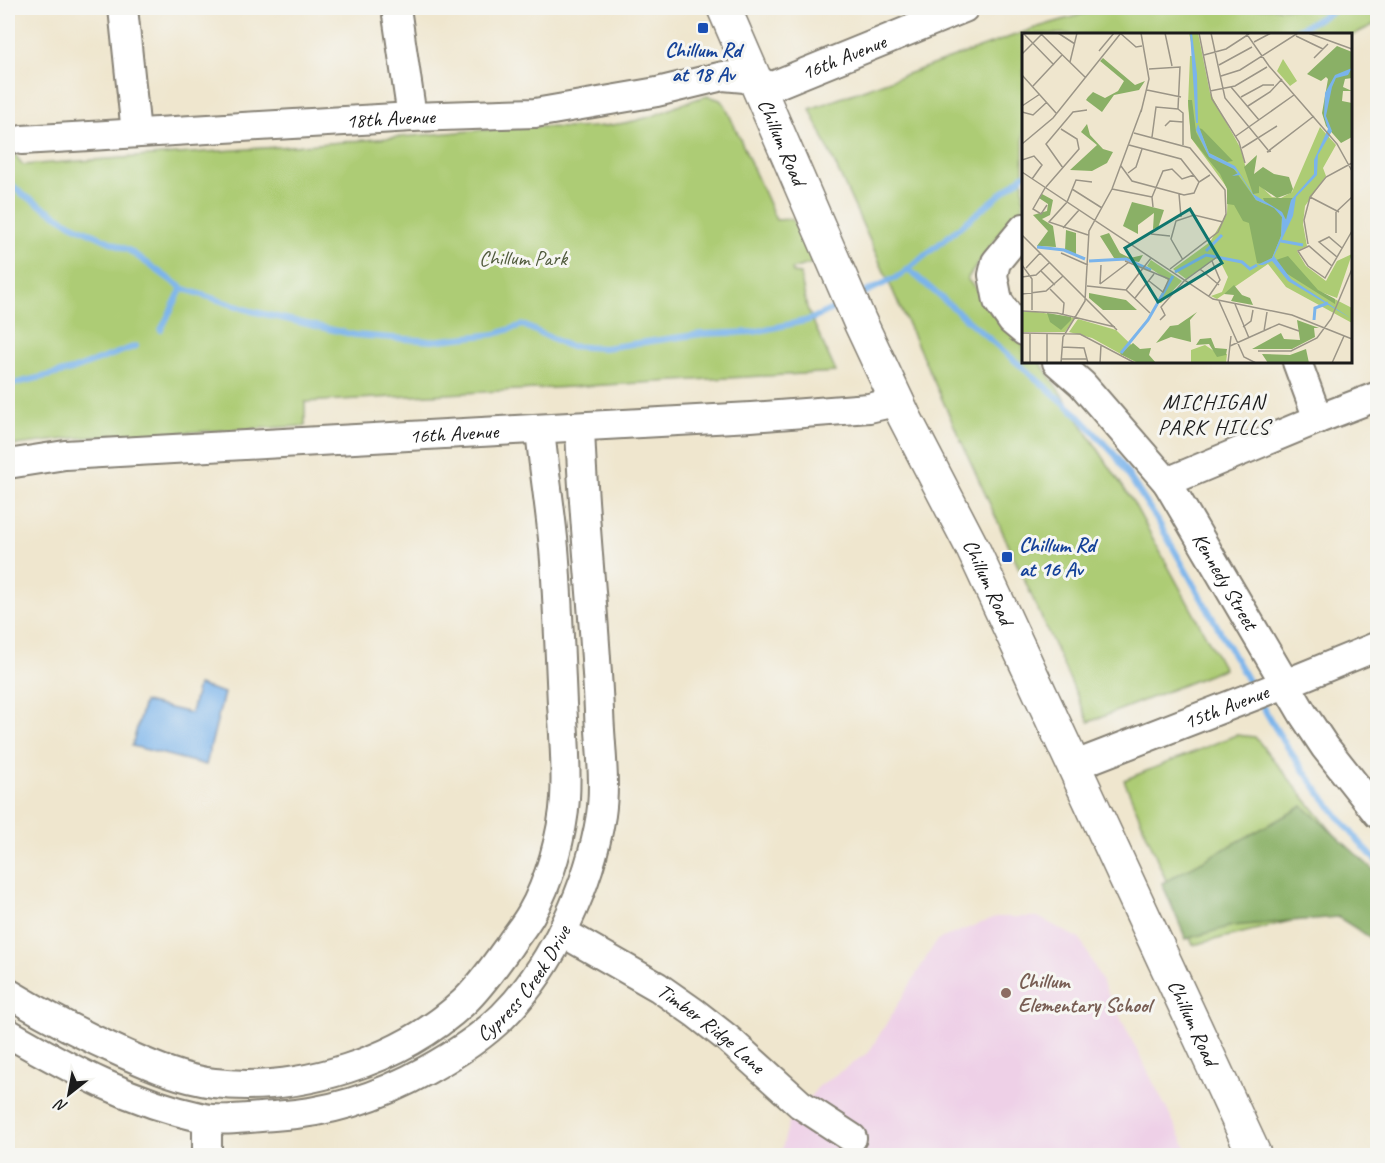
<svg xmlns="http://www.w3.org/2000/svg" width="1385" height="1163" viewBox="0 0 1385 1163" font-family="Caveat,sans-serif">
<style>
.built{fill:#eed0e7}
.green{fill:#adcc74;stroke:#647448;stroke-width:1.5}
.forest{fill:#8ab066;stroke:#536641;stroke-width:1.5}
.water{fill:#7ab4eb;stroke:#4b6884;stroke-width:1.5}
.lines{fill:none;stroke-linecap:round;stroke-linejoin:round}
.stream{stroke:#7ab4eb;stroke-width:6}
.minor-casing{stroke:#868175;stroke-width:32}
.major-casing{stroke:#868175;stroke-width:36}
.minor{stroke:#fff;stroke-width:28}
.major{stroke:#fff;stroke-width:33}
.transit-dot{fill:#1a4fb4;stroke:#f6f6f2;stroke-width:2}
.education-dot{fill:#8d6e63;stroke:#f6f6f2;stroke-width:2}
.labels{text-anchor:middle;dominant-baseline:central;stroke-width:6;stroke-linejoin:round;paint-order:stroke}
.transit-label{font-size:21px;font-weight:bold;fill:#164399;stroke:#f6f6f2}
.street-label{font-size:21px;fill:#1c1c1c;stroke:#f6f6f2}
.park-label{font-size:21px;fill:#4f5a3b;stroke:#f6f6f2}
.education-label{font-size:21px;font-weight:bold;fill:#785e54;stroke:#f6f6f2;text-anchor:start}
.neighbourhood-label{font-size:22px;letter-spacing:1.5px;fill:#1c1c1c;stroke:#f6f6f2}
.inset-river{fill:none;stroke:#7ab4eb;stroke-width:3}
.inset-road{fill:none;stroke:#9b9587;stroke-width:1.5}
.view{fill:#0f766e;fill-opacity:0.15;stroke:#0f766e;stroke-width:3}
.inset-edge{fill:none;stroke:#1c1c1c;stroke-width:3}
</style>
<rect width="100%" height="100%" fill="#f6f6f2"/>
<filter id="ink" filterUnits="userSpaceOnUse"><feTurbulence type="fractalNoise" baseFrequency=".0167" numOctaves="2"/><feDisplacementMap in="SourceGraphic" scale="12" xChannelSelector="R" yChannelSelector="G"/><feConvolveMatrix kernelMatrix="1 2 1 2 8 2 1 2 1" color-interpolation-filters="sRGB"/></filter>
<filter id="wash" filterUnits="userSpaceOnUse"><feTurbulence type="fractalNoise" baseFrequency=".008" numOctaves="4" result="noise"/><feDisplacementMap in="SourceGraphic" scale="24" xChannelSelector="R" yChannelSelector="G"/><feGaussianBlur stdDeviation="1.35" result="paint"/><feColorMatrix in="noise" values="0 0 0 0 0 0 0 0 0 0 0 0 0 0 0 0 0 1.4 0 .05"/><feComposite in="paint" operator="in"/></filter>
<g filter="url(#wash)">
<rect width="100%" height="100%" fill="#efe6ce"/>
<path class="built" d="M997,917H1038L1081,940L1190,1155L780,1156L789,1122L819,1086L869,1052L937,940Z"/>
<path class="green" d="M1103,8H1377V23L1351,36L1024,34L1023,210L1007,223L967,279L1023,341L1024,362H1040L1133,502L1224,669L1089,722L810,109L1035,28Z
M709,96L720,100L725,105L776,220L792,219L816,262L792,269L793,273L800,274L807,308L836,372L305,402V426L76,438L8,446V146L23,165L306,145L530,126C570,129 610,129 649,117C669,111 689,99 709,96Z
M1236,735L1255,737L1377,887V900L1193,945L1124,780Z"/>
<path class="forest" d="M1303,806L1377,873V942L1338,917L1232,926L1186,939L1162,883Z"/>
<path class="water" d="M198,685L224,693L206,765L132,746L144,702L191,713Z"/>
<g class="lines">
<path class="stream" d="M1289,34L1339,8
M8,181L22,194L71,224L130,251L182,288L251,311L355,335L432,341L495,334L523,325L568,346L604,348L701,334L754,332L809,320L841,305
M908,269L1077,414L1116,456L1158,521L1252,688
M858,296L901,275L1024,175
M161,330L182,288
M8,385L72,370L136,346
M1260,702C1293,761 1333,813 1378,863"/>
</g>
</g>
<g filter="url(#ink)">
<g class="lines">
<defs>
<g id="minor">
<path d="M123,8L136,133"/>
<path d="M396,8L412,117"/>
<path id="s1" d="M22,140L412,117L535,113L657,92L723,76L756,79L770,87L964,8"/>
<path d="M1024,228L996,262L993,275L998,301L1012,321L1024,331"/>
<path id="s2" d="M1057,362L1082,384L1167,482L1303,714L1325,747L1378,814"/>
<path d="M1297,362L1318,419"/>
<path id="s3" d="M8,464L65,455L751,417L869,408L899,401"/>
<path d="M1167,482L1318,419L1378,396"/>
<path id="s4" d="M1073,766L1285,684L1378,646"/>
<path id="s5" d="M562,932L658,987L695,1013L727,1038L800,1104L852,1138"/>
<path d="M8,993C46,1016 84,1036 125,1054C154,1067 182,1079 214,1083C299,1093 401,1061 464,1002C481,986 495,965 509,946C516,935 525,925 531,914C549,883 563,834 565,798C567,767 564,735 562,704C560,657 558,609 555,561C552,517 544,473 540,429"/>
<path id="s6" d="M8,1033C72,1070 131,1102 204,1118C224,1122 253,1117 274,1116C329,1113 379,1097 427,1070C454,1055 481,1038 503,1016C553,966 590,884 601,815C606,781 600,745 599,711C595,616 583,521 580,427"/>
<path d="M207,1156V1119"/>
</g>
<g id="major">
<path id="s7" d="M724,8L860,322L905,418L973,549L1255,1156"/>
</g>
</defs>
<use href="#minor" class="minor-casing"/>
<use href="#major" class="major-casing"/>
<use href="#minor" class="minor"/>
<use href="#major" class="major"/>
</g>
</g>
<g class="transit-dot">
<rect x="697" y="22" width="12" height="12" rx="3"/>
<rect x="1001" y="551" width="12" height="12" rx="3"/>
</g>
<circle class="education-dot" cx="1006" cy="993" r="6"/>
<g class="labels">
<g class="transit-label">
<text x="703" y="50">Chillum Rd<tspan x="703" dy="24">at 18 Av</tspan></text>
<text x="1019" y="545" text-anchor="start">Chillum Rd<tspan x="1019" dy="24">at 16 Av</tspan></text>
</g>
<g class="street-label">
<text stroke="none"><textPath href="#s1" startOffset="834">16th Avenue</textPath></text>
<text stroke="none"><textPath href="#s1" startOffset="369">18th Avenue</textPath></text>
<text stroke="none"><textPath href="#s7" startOffset="146">Chillum Road</textPath></text>
<text stroke="none"><textPath href="#s3" startOffset="447">16th Avenue</textPath></text>
<text stroke="none"><textPath href="#s2" startOffset="278">Kennedy Street</textPath></text>
<text stroke="none"><textPath href="#s7" startOffset="632">Chillum Road</textPath></text>
<text stroke="none"><textPath href="#s4" startOffset="164">15th Avenue</textPath></text>
<text stroke="none"><textPath href="#s6" startOffset="578">Cypress Creek Drive</textPath></text>
<text stroke="none"><textPath href="#s7" startOffset="1118">Chillum Road</textPath></text>
<text stroke="none"><textPath href="#s5" startOffset="178">Timber Ridge Lane</textPath></text>
</g>
<g class="park-label">
<text x="523" y="258">Chillum Park</text>
</g>
<g class="education-label">
<text x="1018" y="981">Chillum<tspan x="1018" dy="24">Elementary School</tspan></text>
</g>
<g class="neighbourhood-label">
<text x="1214" y="402">MICHIGAN<tspan x="1214" dy="25">PARK HILLS</tspan></text>
</g>
</g>
<g transform="translate(1022 33)">
<rect width="330" height="330" fill="#efe6ce"/>
<path d="M167,0H176L188,60L219,116L225,140L250,164L259,165L270,159L298,94L314,112L301,135L304,143L283,173L281,191L285,213L275,218L284,233L304,248L315,228L330,221L315,265L299,259L330,275V290L264,254L246,231L195,266L189,263L200,259L206,244L196,224L164,246L151,236L188,209L205,180L206,156L169,105L166,72L168,23H172ZM261,26L275,48L268,53L255,38ZM129,227L160,248L139,270H134L147,248L125,233ZM9,278L53,285L43,299H0V279ZM56,286L94,297L128,330H115L70,305L47,299ZM183,312L195,320L205,321L204,330H169V317Z" fill="#adcc74"/>
<path d="M315,13L330,19V45L323,46L321,54L330,58H321L320,68L330,70V104L319,110L304,93L300,80L306,46L304,44L299,48L285,41ZM81,25L113,52L123,48L117,57L92,62L80,79L64,67L66,64L71,59L83,65L96,58L102,48L78,28ZM166,67H170L174,99L185,120L212,136L234,167L252,175L260,184L259,203L250,225L239,231L235,230L227,190L221,188L212,172L205,171V156L198,141L169,105ZM65,91L68,102L81,116L91,119L85,130L70,138L48,137L75,112L59,99ZM177,95L180,96L211,128L205,129L187,120ZM235,122L232,141L241,134L252,141L267,144L271,156L269,160L255,165L237,153V160L231,161L222,134ZM20,161L31,167L28,182L20,186L31,193L34,214L15,213L26,198L11,182L25,178L26,171L17,165ZM241,165H271L265,187L243,170ZM110,169L142,177L136,195L131,196L132,180L116,192V201L101,193ZM44,197L54,200V222L43,217ZM87,200L98,220L108,225L121,222L117,229L92,225L78,203ZM266,223L296,257L313,266V271L259,237L254,227ZM212,252L220,262L228,265L231,272L209,268L212,262L202,261ZM67,260L104,267L115,277H81L67,265ZM175,279L168,287L169,309L149,304L134,310L148,293L156,292ZM25,280L49,284V287L39,297L28,289ZM275,287L297,295H292L293,304L270,316H230L259,300L262,306L278,307ZM189,305L193,315L205,316L204,322L195,324L187,311L174,312L178,306ZM111,310L118,316L129,315L127,322L134,330H117L98,321ZM284,316L287,330H246L240,321L268,322Z" fill="#8ab066"/>
<path d="M168,0H170L175,41L176,90H174ZM330,35L326,42L314,45L310,54L304,83L310,98L296,122L295,142L274,164L271,183L252,223L269,246L330,286L266,248L250,228L241,232H235L250,225L259,203L260,184L252,175L234,167L218,142L210,143L216,140L212,136L187,124L174,97L176,91L187,120L213,133L231,161L260,179L264,187L269,167L292,141V127L306,96L302,83L303,60L313,42Z" fill="#7ab4eb"/>
<path class="inset-river" d="M259,208L281,212M15,214L42,217L63,226M184,218L200,202M67,228L104,226L129,237M153,239L184,222L220,229L228,236L235,232M292,287L293,275L306,270M99,320L126,287L151,243"/>
<path class="inset-road" d="M1,0L32,32M18,0L64,45M36,0L53,11M98,0L114,14L120,13M143,0L150,33M177,0L190,66L217,109L223,130M189,0L203,65L246,117M224,0L247,33L315,111L330,138M286,0L330,16M274,3L301,16M232,9L249,0M77,18L92,0M0,21L21,0M182,22L204,16L227,1M292,25L306,11M48,29L55,0M197,32L230,14M127,36L158,34L156,76L161,80V112M0,42L34,80M199,43L218,37L276,0M11,53L40,22M209,54L237,87M125,57L159,64M188,58L213,53L245,34M219,64L241,52H252M0,73L18,61M226,73L248,59L260,46M0,79L11,82L25,69M119,79L127,46L119,0M143,93L148,88L161,89M112,100L168,115L203,157L204,181L196,199L148,236M214,103L272,62M130,104L134,74L156,76M0,111L31,85L99,0M107,112L159,126L177,149M220,115L255,93M249,118L245,119L292,83M0,127L12,123L20,132L10,146M99,133L110,148L162,162L172,160L177,149L188,142M41,135L24,111L51,79L65,77M0,139L191,266L270,282L330,306M106,140L114,134L120,116M24,154L57,116L55,106L39,96M23,155L11,176L19,181L25,172M50,156L80,175M90,156L130,164M157,161L159,184M288,164L317,179M131,174L130,164L141,138L150,136L160,146L172,142M41,195L57,177M314,200V179L330,164M129,201L148,203M0,202L95,297M66,202L27,189L45,169L54,147L70,149M286,211L282,187L288,164L304,144L330,130M39,220L66,232M315,224L297,209L307,204L320,215M161,227L149,206L154,188L172,182L201,189M103,228L147,246L141,259L127,248M0,232L10,246V277M310,233L287,213L276,218L286,233L303,245L330,198M4,235L18,220M178,236L197,252M19,238L33,252M0,244L14,242L27,230M78,251L107,229M78,251L79,232M65,253L104,257L128,280M28,256L42,270L41,281M104,257L129,225M0,261L24,258L41,243M187,263L198,247L190,228M113,265L132,241M197,268L222,324L234,330M213,271L227,305M0,278L35,280L93,294M138,287L143,282L139,274L162,248L195,224M221,294L229,288L231,277M242,298L245,279M0,300L58,301L113,330M8,300V330M25,300V330M208,313L257,291L277,298M40,314L62,315L66,330M236,318H269L295,305L309,286L330,236M39,326H65M39,330L41,304L63,268L67,198L90,156L120,75M78,330L79,312M206,330L209,303M310,330L322,303"/>
<path class="view" d="M168,176L200,230L136,269L103,215Z"/>
<rect width="330" height="330" class="inset-edge"/>
</g>
<rect width="1385" height="1163" fill="none" stroke="#f6f6f2" stroke-width="30"/>
<g transform="translate(69 1094) rotate(211)" stroke="#f6f6f2" stroke-width="4.5" paint-order="stroke">
<path d="M0-4.5L10 22L0 15L-10 22Z" fill="#1c1c1c"/>
<text y="-9" font-size="16" font-weight="bold" text-anchor="middle" fill="#1c1c1c">N</text>
</g>
</svg>
